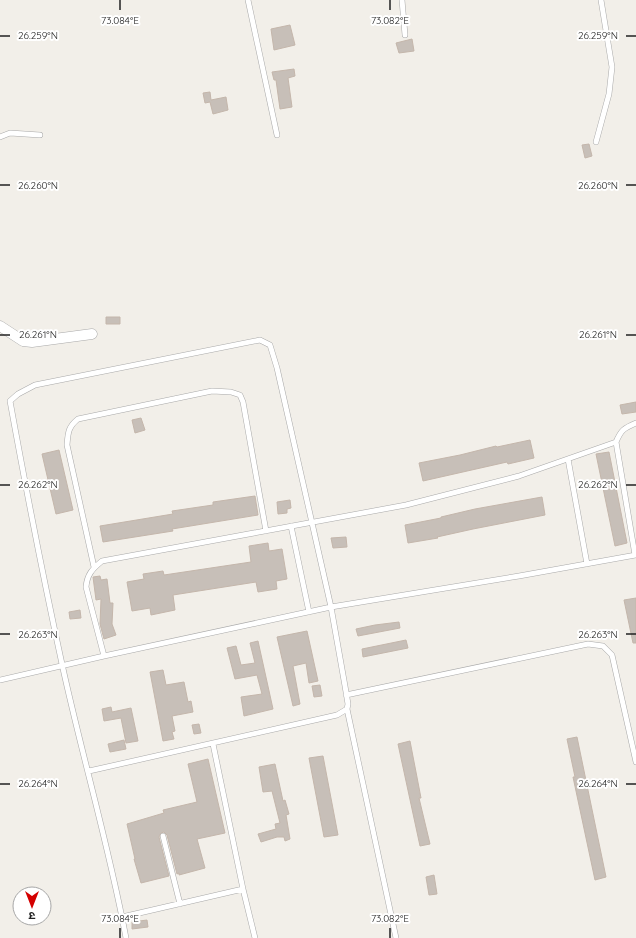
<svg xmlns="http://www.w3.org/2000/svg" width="636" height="938" viewBox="0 0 636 938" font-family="Quicksand,'Noto Sans Devanagari',sans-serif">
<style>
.building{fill:#c7bfb8;stroke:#c4b6ab}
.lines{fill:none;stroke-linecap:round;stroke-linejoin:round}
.lane-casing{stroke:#a9a9a9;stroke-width:6}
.street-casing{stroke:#a9a9a9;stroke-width:11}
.lane{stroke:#fff;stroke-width:5}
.street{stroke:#fff;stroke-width:10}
.ticks{fill:none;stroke:#222;stroke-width:1.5}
.ticks-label{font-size:10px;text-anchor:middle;fill:#222;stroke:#fff;stroke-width:4;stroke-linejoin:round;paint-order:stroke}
</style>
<rect width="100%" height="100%" fill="#f2efe9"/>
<path class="building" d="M290,25L295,45L274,50L271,29Z
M412,39L414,51L399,53L396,43Z
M294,69L295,76L288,78L292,107L280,109L276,80H274L272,72Z
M210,92L211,100L226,97L228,110L213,114L210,102L205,103L203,93Z
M589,144L592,156L585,158L582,145Z
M106,317H120V324H106Z
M636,402V412L622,414L620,405Z
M141,418L145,430L135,433L132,420Z
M530,440L534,458L508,464L507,462L423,481L419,463L460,455L496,446L497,447Z
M59,450L73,510L56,514L42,454Z
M609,452L627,543L615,546L596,454Z
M255,496L258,515L172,529L173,531L103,542L100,526L173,514L172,511L213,505V502Z
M542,497L545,515L473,529L437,537L438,538L408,543L405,525L441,518V517L475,509Z
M290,500L291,508L287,509V513L278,514L277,502Z
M346,537L347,547L333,548L331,538Z
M268,543L269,551L282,549L287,579L276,581L277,589L258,592L256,582L173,595L175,610L151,615L150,608L132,611L127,582L144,579L143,574L163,571L164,575L251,562L249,546Z
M100,576L101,580L107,579L110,603H113L112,624L116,635L104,639L100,624L101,599L96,600L93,577Z
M636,598V643H633L624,600Z
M80,610L81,618L70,619L69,612Z
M399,622L400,628L358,636L356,629L375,625Z
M307,631L318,681L309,683L306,663L293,666L300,704L293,706L277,637Z
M406,640L408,648L363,657L362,649Z
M258,641L273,709L244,716L241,697L262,694L257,675L235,679L227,648L236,646L241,665L255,663L250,643Z
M163,670L166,685L184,682L188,702L191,701L193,712L172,716L175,731L172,732L174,739L163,741L150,672Z
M320,685L322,696L314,697L312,686Z
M111,707L112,712L131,708L138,741L126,743L121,718L104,721L102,709Z
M199,724L201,733L194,734L192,725Z
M577,737L606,877L595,880L573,777H575L567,739Z
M124,740L126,749L110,752L108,744Z
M410,741L421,798H419L430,844L420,846L398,744Z
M323,756L338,835L324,837L309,758Z
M208,759L225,833L197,839L205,868L179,875V873L177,874L167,835L164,832L161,833L159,837L169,876L141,883L134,859H135L127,824L164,813L163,810L197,802L188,764Z
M275,764L283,801L285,800L289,814L286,815L290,839L285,841L284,837H277L261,842L258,834L276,829L275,824L280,823L272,791L263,792L259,767Z
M434,875L437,894L429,895L426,877Z
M147,920L148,927L132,929V922Z"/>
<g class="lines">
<defs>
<path id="lane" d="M248,0L277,135
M402,0L405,35
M0,137L10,133L40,135
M596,142L609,94L612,67L601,0
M568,459L587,564
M291,526L309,612
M635,555L616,442C621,430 624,428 636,423
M94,567L67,445C68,433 68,427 78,419L212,391L231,392L240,395L243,402L266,531
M104,656L331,607L519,576L636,555
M0,680L104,656L86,587C87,575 92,569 102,561L406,505L519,476L616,442
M346,695L588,644L603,646L612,655L636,762
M89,771L337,715L347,709
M163,836L180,904
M243,889L255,938
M122,917L243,889L213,744
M126,938C109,846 82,756 62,664C43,577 26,489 10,401L18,394L35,385L260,340L270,345L277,368L331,607L345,686L348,704L347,709L396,938"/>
<path id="street" d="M0,326L23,341L32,342L92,334"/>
</defs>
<use href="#lane" class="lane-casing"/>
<use href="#street" class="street-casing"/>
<use href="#lane" class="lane"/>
<use href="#street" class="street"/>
</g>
<path class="ticks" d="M120,0V10M390,0V10M0,36H10M626,36H636M0,185H10M626,185H636M0,335H10M626,335H636M0,485H10M626,485H636M0,634H10M626,634H636M0,784H10M626,784H636M120,928V938M390,928V938"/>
<g class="ticks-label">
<text x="120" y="24">73.084°E</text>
<text x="390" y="24">73.082°E</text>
<text x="598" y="39">26.259°N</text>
<text x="38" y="39">26.259°N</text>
<text x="598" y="189">26.260°N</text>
<text x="38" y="189">26.260°N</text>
<text x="598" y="338">26.261°N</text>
<text x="38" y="338">26.261°N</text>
<text x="598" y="488">26.262°N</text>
<text x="38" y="488">26.262°N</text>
<text x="38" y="638">26.263°N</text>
<text x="598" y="638">26.263°N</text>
<text x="598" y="787">26.264°N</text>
<text x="38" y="787">26.264°N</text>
<text x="120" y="922">73.084°E</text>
<text x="390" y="922">73.082°E</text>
</g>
<g transform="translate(32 906) rotate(180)"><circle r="19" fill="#ffffff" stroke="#a7a7a7"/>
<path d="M0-3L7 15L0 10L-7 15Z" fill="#d40000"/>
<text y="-6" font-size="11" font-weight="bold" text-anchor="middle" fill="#222222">उ</text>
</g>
</svg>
